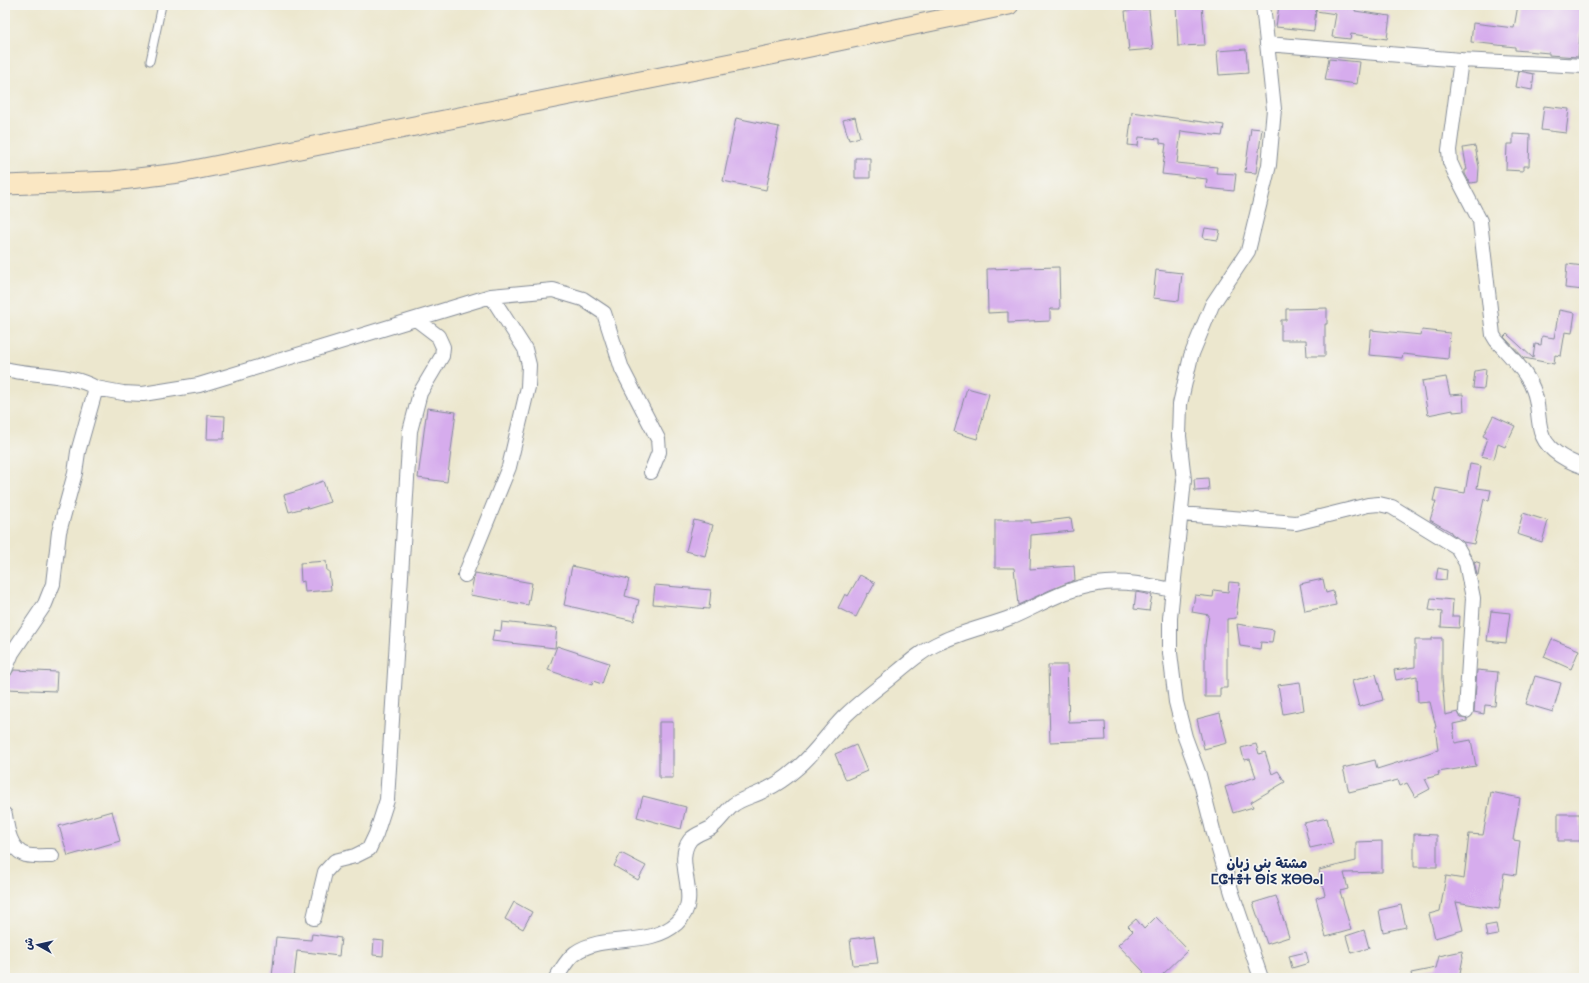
<svg xmlns="http://www.w3.org/2000/svg" width="1589" height="983" viewBox="0 0 1589 983" font-family="'Balsamiq Sans','Playpen Sans Arabic','Noto Sans Tifinagh',sans-serif">
<style>
.building{fill:#d6aced}
.lines{fill:none;stroke-linecap:round;stroke-linejoin:round}
.lane-casing{stroke:#848b96;stroke-width:9}
.street-casing{stroke:#848b96;stroke-width:16}
.secondary-casing{stroke:#848b96;stroke-width:21}
.lane{stroke:#fff;stroke-width:7}
.street{stroke:#fff;stroke-width:14}
.secondary{stroke:#fae7c3;stroke-width:19}
.labels{text-anchor:middle;dominant-baseline:central;stroke-width:3.5;stroke-linejoin:round;paint-order:stroke}
.quarter-label{font-size:14px;font-weight:bold;fill:#1b2f5e;stroke:#f6f6f2}
</style>
<rect width="100%" height="100%" fill="#f6f6f2"/>
<filter id="ink" filterUnits="userSpaceOnUse"><feTurbulence type="fractalNoise" baseFrequency=".025" numOctaves="2"/><feDisplacementMap in="SourceGraphic" scale="8" xChannelSelector="R" yChannelSelector="G"/><feConvolveMatrix kernelMatrix="1 2 1 2 8 2 1 2 1" color-interpolation-filters="sRGB"/></filter>
<filter id="wash" filterUnits="userSpaceOnUse"><feTurbulence type="fractalNoise" baseFrequency=".012" numOctaves="4" result="noise"/><feDisplacementMap in="SourceGraphic" scale="16" xChannelSelector="R" yChannelSelector="G"/><feGaussianBlur stdDeviation="0.9" result="paint"/><feColorMatrix in="noise" values="0 0 0 0 0 0 0 0 0 0 0 0 0 0 0 0 0 1.4 0 .05"/><feComposite in="paint" operator="in"/></filter>
<g filter="url(#wash)">
<rect width="100%" height="100%" fill="#ece7ce"/>
<g id="blocks">
<path class="building" d="M1176,5H1202L1205,45L1178,46Z
M1279,5L1316,7L1314,31L1276,27Z
M1317,5H1356L1355,11L1390,16L1387,39L1351,34L1350,39L1332,37L1336,14L1316,11Z
M1518,5H1583L1578,57L1549,55V53L1515,50V47L1471,42L1473,23L1514,28Z
M1149,9L1153,49L1129,51L1125,11Z
M1246,49L1248,73L1219,75L1217,51Z
M1329,59L1360,62L1357,84L1325,80Z
M1519,71L1534,74L1532,90L1516,87Z
M1544,106L1569,109L1566,133L1541,130Z
M1132,112L1224,125L1222,136L1181,131L1177,163L1217,167L1216,173L1236,174L1234,191L1206,188L1207,179L1162,174L1166,144L1160,143V139L1139,137L1138,146L1128,145Z
M855,117L860,137L849,140L843,120Z
M736,118L779,127L766,190L723,181Z
M1251,128L1262,129L1256,173L1245,172Z
M1513,134L1530,135L1529,166H1523V171L1506,170L1507,144H1513Z
M1475,146L1479,167L1478,182L1470,183L1465,174V170H1467L1463,148Z
M855,158H870V178H855Z
M1205,228L1220,230L1218,240L1203,238Z
M1567,264L1584,266V290L1565,288Z
M1059,267L1060,309H1050V321L1008,323V312L988,313L987,269Z
M1156,270L1182,273L1179,301L1153,298Z
M1327,308V324H1325V356H1307L1306,340H1281V320H1286V309Z
M1559,310L1575,313L1572,333L1565,332L1561,356L1555,355L1554,364L1524,358L1504,337L1507,334L1533,358L1535,344L1541,345L1542,336L1554,338Z
M1371,330L1421,335L1422,330L1450,333L1448,359L1403,354L1402,358L1369,355Z
M1486,369L1484,389L1473,388L1475,371Z
M1446,377L1450,395L1463,394L1464,411L1453,412V410L1428,415L1422,381Z
M967,388L989,394L977,439L954,432Z
M427,408L456,412L447,482L418,478Z
M208,415L225,416L224,439H207Z
M1493,416L1515,426L1505,447L1498,444L1494,459L1481,456L1487,438L1483,436Z
M1470,464L1481,466L1477,488L1491,490L1489,500L1484,499L1474,544L1463,542L1451,533V532L1430,520L1436,501H1433L1436,488L1465,493Z
M1208,478L1209,490L1195,491L1194,479Z
M323,481L330,502L308,509L307,507L289,512L284,495L301,490V489Z
M1523,513L1548,521L1542,542L1517,534Z
M1071,518L1073,531L1031,535L1030,569L1074,566L1075,580L1050,590L1018,605L1014,568H995V520H1031V523Z
M694,520L713,525L705,556L686,551Z
M326,561L327,571H329L331,590L305,592L304,581L301,582L300,563Z
M1474,561L1480,563L1478,575H1477Z
M572,566L629,579L625,596L639,600L634,621L564,605Z
M1438,568L1447,570L1446,580L1436,579Z
M475,573L532,583L528,605L470,595Z
M860,575L875,583L869,594L868,593L856,617L838,608L845,594L848,596Z
M1323,579L1326,593L1333,591L1336,605L1305,611L1300,584Z
M1229,582L1240,583L1236,618L1227,619V688H1220V697H1205V644L1209,615L1192,612L1195,595L1213,597L1214,590L1228,592Z
M655,585L711,590L709,609L653,604Z
M1136,592L1152,595L1149,611L1134,609Z
M1431,598L1453,600L1452,616H1460L1459,628L1441,627L1442,612L1429,610Z
M1491,611L1510,613L1506,643L1487,641Z
M502,622L557,628L555,648L492,641L494,630L501,631Z
M1237,624L1274,630L1272,643L1261,642L1260,649L1240,646Z
M1432,638H1442V678L1445,715L1458,712L1461,718L1467,719V721L1453,724L1455,743L1471,740L1476,766L1438,772L1439,775L1425,779L1430,789L1415,797L1407,783L1400,786L1398,780L1349,792L1343,768L1375,760L1377,769L1438,750L1435,727H1436L1430,702L1418,703L1417,676L1396,680L1394,670L1415,667V640H1432Z
M1552,639L1579,650L1571,669L1544,657Z
M557,646L609,663L602,684L593,681L592,685L548,670Z
M1048,665H1067L1069,723L1105,722L1106,740L1050,742Z
M14,670L57,672L56,691L6,689L7,678L10,676Z
M1477,670L1498,672L1495,706L1485,705L1484,714L1474,712Z
M1376,674L1383,700L1359,707L1352,681Z
M1535,676L1561,683L1553,712L1526,704Z
M1300,682L1304,710L1283,714L1278,685Z
M1220,713L1227,743L1204,749L1197,719Z
M659,722H673V778H659Z
M1256,744L1259,754L1265,752L1272,774L1278,771L1285,782L1251,802L1253,807L1233,813L1225,787L1256,777L1250,759L1244,760L1241,748Z
M856,745L867,771L846,780L835,754Z
M1491,792L1520,798L1513,840L1520,841L1516,875L1504,873L1499,909L1456,902L1463,930L1435,938L1429,914L1440,911L1446,876L1464,879L1469,834L1483,835Z
M643,796L686,807L681,829L637,817Z
M112,811L120,841L68,856L59,826Z
M1558,814H1580V841H1558Z
M1327,818L1333,843L1310,848L1304,823Z
M1414,834L1437,835V867H1414Z
M1382,841V872L1344,873L1348,889L1340,891L1351,930L1326,937L1316,898L1325,895L1319,870L1356,861V842Z
M621,853L646,866L638,880L614,866Z
M1276,896L1289,937L1267,944L1253,903Z
M514,902L532,912L523,929L505,919Z
M1401,905L1406,927L1383,932L1379,910Z
M1156,917L1188,950L1159,978H1137L1144,972L1118,945L1133,931L1128,926L1136,919L1144,929Z
M1496,924L1498,935L1487,937L1485,926Z
M1364,930L1369,948L1351,953L1346,936Z
M312,934L341,938L339,956L297,951L294,978L272,977L276,937L311,940Z
M874,936L878,963L853,965L850,939Z
M374,940L384,941L383,956L373,955Z
M1462,951L1463,958L1460,973L1461,978H1412L1411,973L1436,968L1439,956Z
M1306,952L1309,963L1292,968L1289,956Z"/>
</g>
</g>
<g filter="url(#ink)">
<use href="#blocks" fill-opacity="0" stroke="#848b96" stroke-width="1"/>
<g class="lines">
<defs>
<path id="lane" d="M150,61L162,5"/>
<path id="street" d="M1267,44L1461,60L1449,150L1450,162L1455,173L1480,221L1493,335L1496,340C1509,355 1526,371 1533,389C1539,403 1537,417 1541,431C1546,451 1567,461 1584,467
M1461,60L1584,66
M5,369C33,376 71,373 96,388L78,452L75,473L59,532L53,584L45,604L12,653L5,670
M96,388L123,393L143,394L199,385L491,296L553,290L583,299L604,313L622,369L658,439L659,452L651,472
M1181,514L1296,523L1368,505L1379,504L1392,507L1457,547L1466,563L1473,598L1466,711
M465,575L509,467L528,387L529,365L525,349L491,296
M5,815C7,829 10,850 26,855C34,857 44,856 52,856
M314,918L325,872L335,861L355,856L369,849L376,834L387,800L410,431L420,393L442,356L443,347L438,336L417,320
M556,978C562,969 567,959 575,953C605,932 648,949 677,923C704,898 672,864 690,840C695,834 704,832 711,828C719,822 725,812 733,805C742,798 755,796 765,790C776,785 786,778 795,770C814,755 827,734 844,717C858,703 874,691 889,679C905,666 922,650 941,642C964,631 989,626 1012,617C1040,605 1066,588 1097,584C1122,580 1149,585 1172,590
M1261,978L1232,893L1213,830L1199,775L1185,737L1176,702L1170,653V618L1184,480L1179,436L1180,404L1191,356L1212,305L1248,251L1269,165L1274,109L1263,5"/>
<path id="secondary" d="M5,185L113,181L179,173L796,50L1009,5"/>
</defs>
<use href="#lane" class="lane-casing"/>
<use href="#street" class="street-casing"/>
<use href="#secondary" class="secondary-casing"/>
<use href="#lane" class="lane"/>
<use href="#street" class="street"/>
<use href="#secondary" class="secondary"/>
</g>
</g>
<g class="labels">
<g class="quarter-label">
<text x="1267" y="863">مشتة بني زبان<tspan x="1267" dy="16">ⵎⵛⵜⴻⵜ ⴱⵏⵉ ⵣⴱⴱⴰⵏ</tspan></text>
</g>
</g>
<rect width="1589" height="983" fill="none" stroke="#f6f6f2" stroke-width="20"/>
<g transform="translate(38 945) rotate(278)" stroke="#f6f6f2" stroke-width="3" paint-order="stroke">
<path d="M0-3L7 15L0 10L-7 15Z" fill="#1b2f5e"/>
<text y="-6" font-size="11" font-weight="bold" text-anchor="middle" fill="#1b2f5e">ش</text>
</g>
</svg>
